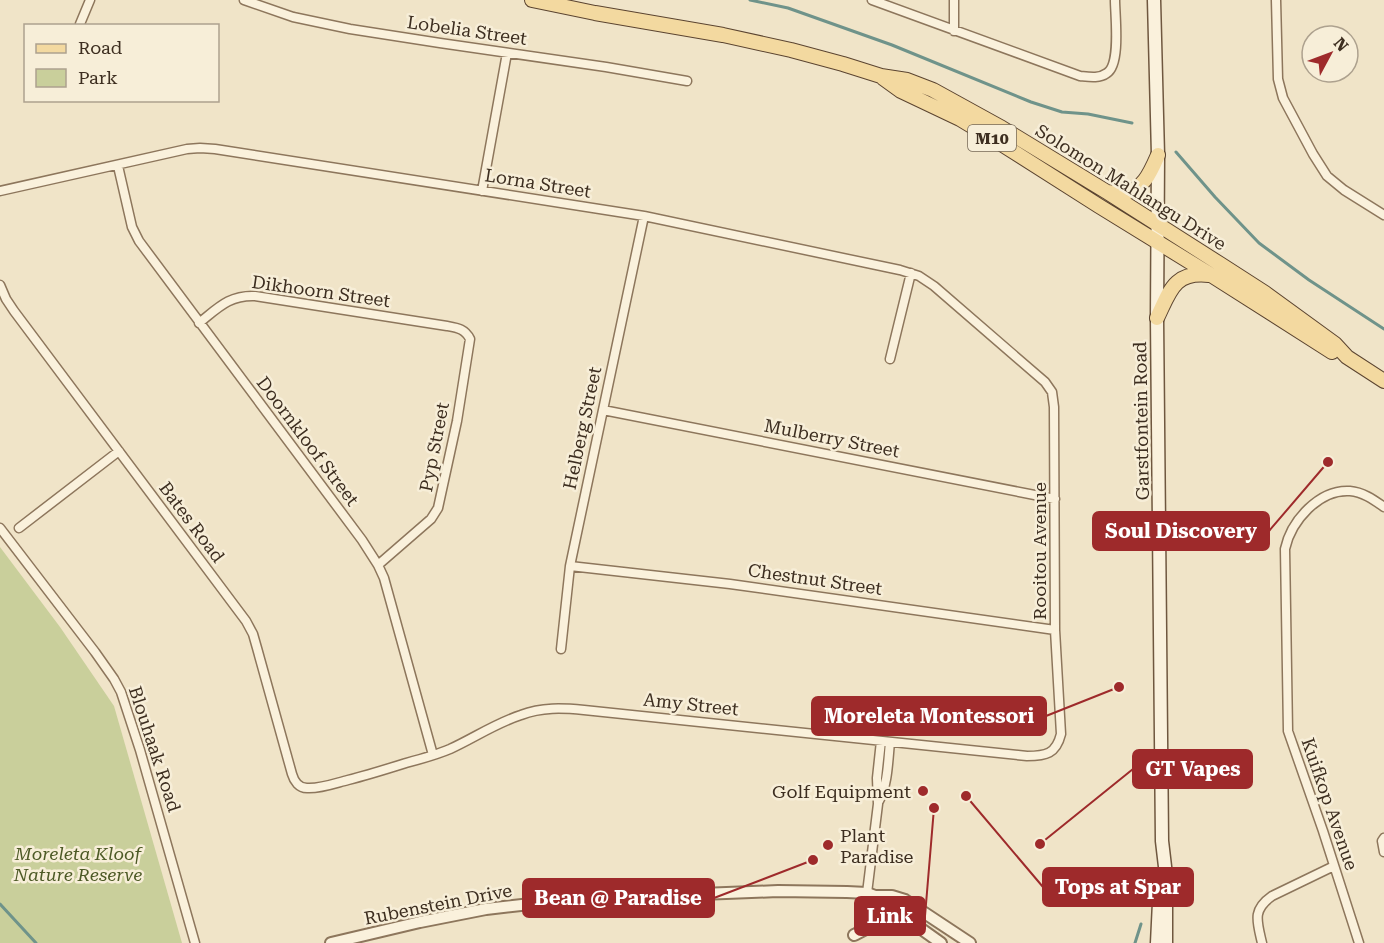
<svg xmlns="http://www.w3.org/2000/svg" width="1384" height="943" viewBox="0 0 1384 943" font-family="'Roboto Serif',serif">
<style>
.green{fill:#c9cf9b}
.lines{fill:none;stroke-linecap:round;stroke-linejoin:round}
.stream{stroke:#6f938a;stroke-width:3}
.minor-casing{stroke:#8d765c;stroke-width:11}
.tertiary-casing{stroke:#8d765c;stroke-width:14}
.secondary-casing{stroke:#6f573f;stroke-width:15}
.primary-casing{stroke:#5b4430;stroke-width:16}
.minor{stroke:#faf1dc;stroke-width:8}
.tertiary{stroke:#faf1dc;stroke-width:10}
.secondary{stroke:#faf1dc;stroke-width:12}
.primary{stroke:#f3d9a0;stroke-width:14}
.poi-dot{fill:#9e2a2b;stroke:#f7eed8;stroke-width:2}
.labels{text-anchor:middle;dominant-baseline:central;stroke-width:5;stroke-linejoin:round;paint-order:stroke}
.shield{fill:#f7eed8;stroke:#756857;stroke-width:1.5}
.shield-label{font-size:16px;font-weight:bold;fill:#3d2e20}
.street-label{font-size:18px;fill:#3d2e20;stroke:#f7eed8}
.poi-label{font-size:18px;fill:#3d2e20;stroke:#f7eed8;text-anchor:end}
.park-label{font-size:18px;font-style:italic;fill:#4d5a26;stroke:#f7eed8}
.leader{fill:none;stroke:#9e2a2b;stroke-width:2}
.callout-dot{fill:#9e2a2b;stroke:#f7eed8;stroke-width:2}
.callout{fill:#9e2a2b;stroke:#9e2a2b;stroke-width:2}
.callout-label{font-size:20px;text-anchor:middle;font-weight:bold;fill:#fff}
</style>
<rect width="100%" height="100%" fill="#f0e4c8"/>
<path class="green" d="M0,547L60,627L114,706L182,943H0Z"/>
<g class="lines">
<path class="stream" d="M750,0L788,8L892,45L1031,102L1062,112L1088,114L1132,123
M1176,152L1215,197L1259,243L1309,280L1384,329
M0,904L36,943
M1135,943L1141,924"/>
<defs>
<path id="minor" d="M244,0L293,17L350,29L440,43L606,67L687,81
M872,0L1080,76C1089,77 1099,79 1107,73C1121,64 1115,16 1115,0
M954,0V31
M1276,0L1278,79L1283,98L1313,154L1327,176L1344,190L1384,215
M80,24L90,0
M118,166L132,227L139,241L362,540L378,565L384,578L433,755
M0,191L187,149L200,148L215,149L644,216L900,270L919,276L934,286L1045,382L1052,392L1054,407L1055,630L1061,734C1056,754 1046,756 1027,756L584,710C562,708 542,707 521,715C496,723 474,738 450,749C436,755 421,759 406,763C387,769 368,775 348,780C336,783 320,789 307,788C299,788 294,781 292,774L257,648L253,634L246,621L14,311L6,299L0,285
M482,191L507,53
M199,323C218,308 229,295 255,296L447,326C458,328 465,329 470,339L457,421L438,508L431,519L378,565
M890,359L911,273
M603,410L1055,499
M0,528L95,652L114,679L121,692L140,750L195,943
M19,528L119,451
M570,566L730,584L1055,630
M561,649L570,566L644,216
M879,801C888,784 888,761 890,742
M1384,838L1382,841L1384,852
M867,893L878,804L877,778L881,741
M1262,943C1257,921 1252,910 1272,896L1334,866
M1359,943L1323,831L1288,731L1285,549C1291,521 1319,489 1350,491C1363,492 1374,500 1384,507"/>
<path id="tertiary" d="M875,896L941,943
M854,935C881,921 886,917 915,928
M331,943L420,922L486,909L575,899L778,891L847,892L867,893L875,896H892L905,900L970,943"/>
<path id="secondary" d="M1154,0L1158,155L1157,318L1162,841L1166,875V943
M1157,943L1159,902"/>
<path id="primary" d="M532,0L595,13L723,35L791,50L843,64L881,76L907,80L933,90L1002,128L1107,192L1220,264L1265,293L1335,344L1347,357L1384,381
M883,78L901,91L960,119L1003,145L1099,206L1211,275L1332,352
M1109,192C1114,193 1119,193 1124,193C1143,191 1151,171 1158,155
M1157,318C1170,291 1174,271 1209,275"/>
</defs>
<use href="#minor" class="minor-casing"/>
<use href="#tertiary" class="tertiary-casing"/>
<use href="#secondary" class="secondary-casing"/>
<use href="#primary" class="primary-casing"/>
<use href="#minor" class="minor"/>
<use href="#tertiary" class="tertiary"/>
<use href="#secondary" class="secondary"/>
<use href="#primary" class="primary"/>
</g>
<g class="poi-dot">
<circle cx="923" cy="791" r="6"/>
<circle cx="828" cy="845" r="6"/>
</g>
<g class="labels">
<rect class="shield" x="968" y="125" width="48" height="26" rx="4.5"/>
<g class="shield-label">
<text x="992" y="138">M10</text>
</g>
<g class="street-label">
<text transform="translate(467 30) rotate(8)">Lobelia Street</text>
<text transform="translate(538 183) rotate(9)">Lorna Street</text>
<text transform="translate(1131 187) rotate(32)">Solomon Mahlangu Drive</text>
<text transform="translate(321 291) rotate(8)">Dikhoorn Street</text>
<text transform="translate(1141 421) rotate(-91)">Garstfontein Road</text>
<text transform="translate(582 428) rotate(-78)">Helberg Street</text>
<text transform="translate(832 438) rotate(11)">Mulberry Street</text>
<text transform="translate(308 441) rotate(53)">Doornkloof Street</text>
<text transform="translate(434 447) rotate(-79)">Pyp Street</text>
<text transform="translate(192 522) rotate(53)">Bates Road</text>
<text transform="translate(1039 551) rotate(-90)">Rooitou Avenue</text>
<text transform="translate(815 579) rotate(8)">Chestnut Street</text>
<text transform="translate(691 704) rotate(6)">Amy Street</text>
<text transform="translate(155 749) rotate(72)">Blouhaak Road</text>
<text transform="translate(1330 804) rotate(71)">Kuifkop Avenue</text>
<text transform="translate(438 904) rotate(-11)">Rubenstein Drive</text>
</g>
<g class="poi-label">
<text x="911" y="791">Golf Equipment</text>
<text x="840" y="835" text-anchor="start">Plant<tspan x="840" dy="21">Paradise</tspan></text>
</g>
<g class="park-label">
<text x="78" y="853">Moreleta Kloof<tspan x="78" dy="21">Nature Reserve</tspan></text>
</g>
</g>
<path class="leader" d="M1328 462L1269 531M1119 687L1046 716M1040 844L1133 769M966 796L1043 887M813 860L714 898M934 808L925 916"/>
<g class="callout-dot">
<circle cx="1328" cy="462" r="6"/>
<circle cx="1119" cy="687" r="6"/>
<circle cx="1040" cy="844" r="6"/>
<circle cx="966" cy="796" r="6"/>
<circle cx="813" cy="860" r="6"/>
<circle cx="934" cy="808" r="6"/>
</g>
<g class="callout">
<rect x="1093" y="512" width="176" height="38" rx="6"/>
<rect x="812" y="697" width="234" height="38" rx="6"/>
<rect x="1133" y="750" width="119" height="38" rx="6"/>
<rect x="1043" y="868" width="150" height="38" rx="6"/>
<rect x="523" y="879" width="191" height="38" rx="6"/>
<rect x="855" y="897" width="70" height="38" rx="6"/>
</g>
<g class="callout-label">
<text x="1181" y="538">Soul Discovery</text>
<text x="929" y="723">Moreleta Montessori</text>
<text x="1193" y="776">GT Vapes</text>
<text x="1118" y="894">Tops at Spar</text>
<text x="618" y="905">Bean @ Paradise</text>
<text x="890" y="923">Link</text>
</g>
<rect x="24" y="24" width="195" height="78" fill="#f7eed8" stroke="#ada18e" stroke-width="1.5"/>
<rect x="36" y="44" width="30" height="9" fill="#f3d9a0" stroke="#ada18e" stroke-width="1.5"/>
<text x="78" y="54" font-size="18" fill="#3d2e20">Road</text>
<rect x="36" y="69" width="30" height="18" fill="#c9cf9b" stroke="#ada18e" stroke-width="1.5"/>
<text x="78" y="84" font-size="18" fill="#3d2e20">Park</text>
<g transform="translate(1330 54) rotate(49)"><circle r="28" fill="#f7eed8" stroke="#ada18e" stroke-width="1.5"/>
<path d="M0-4.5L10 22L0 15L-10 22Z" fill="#9e2a2b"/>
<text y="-9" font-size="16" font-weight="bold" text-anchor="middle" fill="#3d2e20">N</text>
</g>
</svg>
